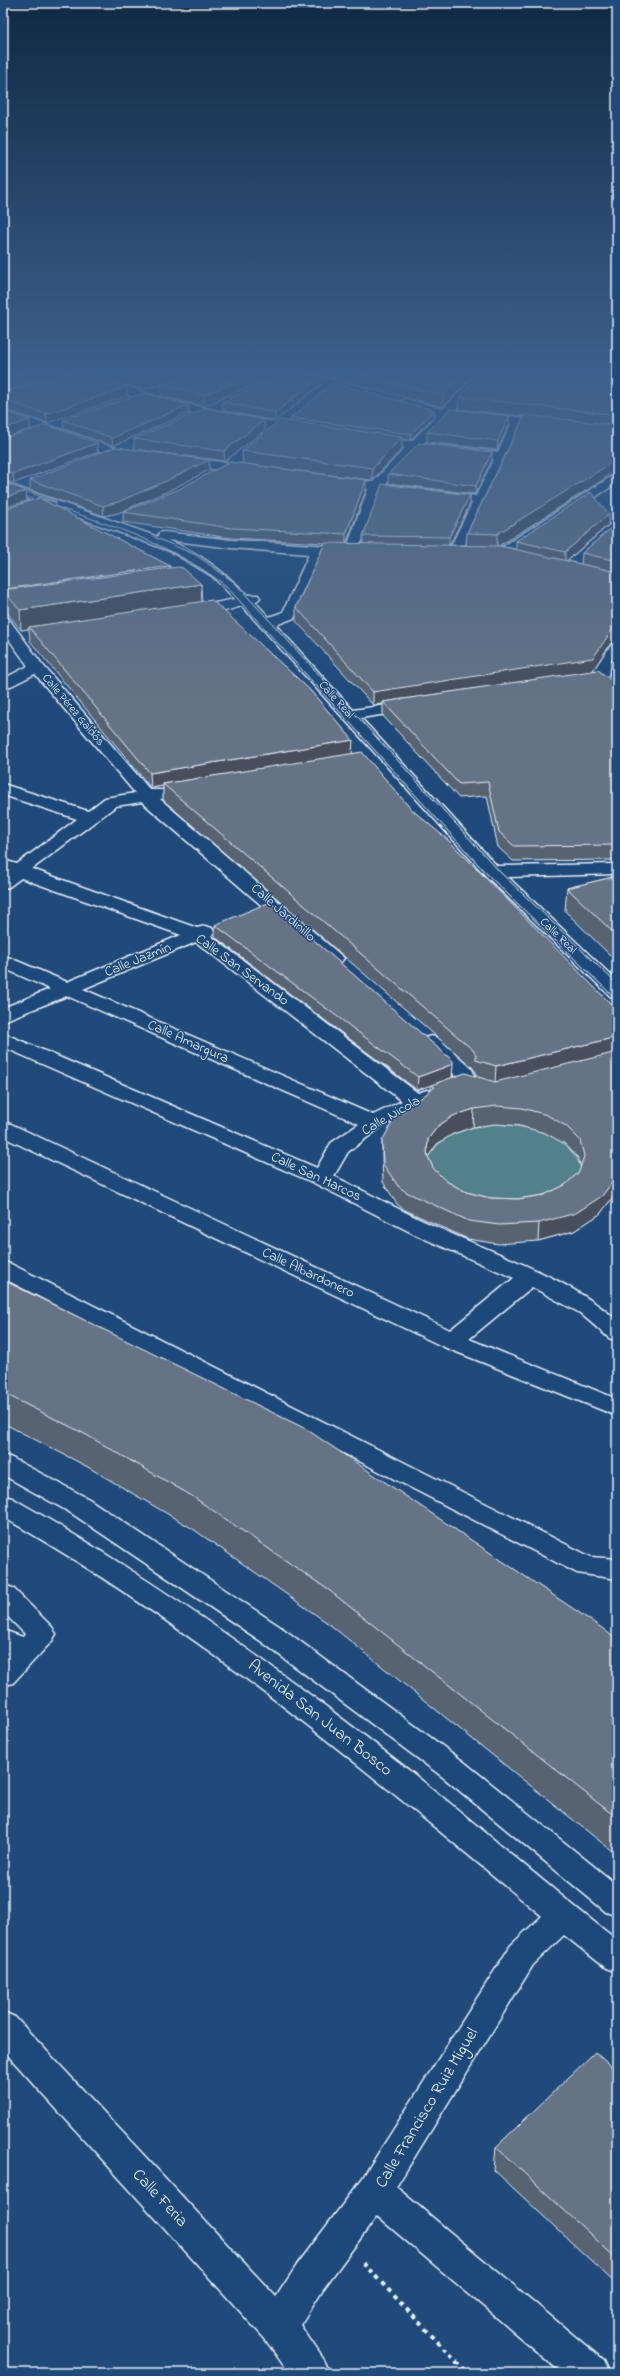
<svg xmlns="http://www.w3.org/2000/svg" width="620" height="2376" viewBox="0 0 620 2376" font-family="'Indie Flower',sans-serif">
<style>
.green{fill:#52818b;stroke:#9db9c2}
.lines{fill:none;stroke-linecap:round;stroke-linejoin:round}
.minor-casing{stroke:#e8f1f8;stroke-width:3}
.path{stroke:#e8f1f8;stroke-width:4;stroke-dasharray:4.5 4.5;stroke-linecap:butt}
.minor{fill:#1f4a7a;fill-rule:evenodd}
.tram{stroke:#e8f1f8;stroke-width:1}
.wall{fill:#586372;stroke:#e8f1f8;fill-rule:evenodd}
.shaded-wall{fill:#47505d;stroke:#e8f1f8}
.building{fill:#667385;stroke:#e8f1f8;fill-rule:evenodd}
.labels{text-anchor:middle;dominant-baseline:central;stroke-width:3;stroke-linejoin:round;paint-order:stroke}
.far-street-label{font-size:12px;fill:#e8f1f8;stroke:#1f4a7a}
.street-label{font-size:14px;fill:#e8f1f8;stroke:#1f4a7a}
.near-street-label{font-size:17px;fill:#e8f1f8;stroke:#1f4a7a}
</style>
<rect width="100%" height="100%" fill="#1f4a7a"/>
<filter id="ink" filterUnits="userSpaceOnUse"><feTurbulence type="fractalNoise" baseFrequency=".025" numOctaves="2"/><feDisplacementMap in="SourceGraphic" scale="8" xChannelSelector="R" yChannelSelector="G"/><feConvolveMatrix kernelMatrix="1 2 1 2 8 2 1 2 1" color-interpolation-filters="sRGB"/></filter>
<g filter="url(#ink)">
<path class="green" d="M496,1124C534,1127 571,1133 583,1174L564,1203L445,1199L428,1157C446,1131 467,1128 496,1124Z"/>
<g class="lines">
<defs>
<path id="minor" d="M65,371C93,368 123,386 149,394C191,406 232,414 274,422L322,385L279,373L277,371H295L365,388L367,391L361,395L333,387L286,424L306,428L308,431L306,434L279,430L268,437L262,433L266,428L201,416L140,399L67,373Z
M480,371H492L455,410L552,421L558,425L552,429L523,425L460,555H450L448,552L472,503L381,491L357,554H323L296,615L294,618L276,625L353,710L413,701L419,703L421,706L419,709L361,718L497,866L617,864V874L508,877L617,981V998L610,996L486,876L242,606C225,611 202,619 185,615L183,612L185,609L235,599L212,576L170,551L3,490V482L158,537L159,533L164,532L231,540L347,547L368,489L331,484L329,481L331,478L373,482L405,448L368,443L366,440L368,437L412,441L437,415L402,406L400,403L402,400L406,399L443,409ZM449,417L511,424L498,452L424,443ZM418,449L494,459L476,496L386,484ZM167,540L231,548L309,554L283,612L269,617L255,602L260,598L258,595H248C224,572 199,552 167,540Z
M3,410L116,448L137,451L143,455C134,469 22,424 3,418Z
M179,457L252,466L258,470L252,474L174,464L173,461L174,458Z
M617,473V483L505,556L500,557L493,553Z
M617,522V533L573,571H563L561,568L563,565L612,523Z
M3,617L8,618L42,664L150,790H165L167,794L165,798L160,799L344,958L341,962L334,964L327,962L142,802L116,806L32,869L197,928L205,926L212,928L214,932L211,936L418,1093L427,1090L434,1092L437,1096L434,1100L381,1127L348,1152L334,1176C368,1193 401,1211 434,1226C497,1255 564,1275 617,1320V1341L609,1338L580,1313L532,1287L469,1339L617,1399V1416L444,1347L3,1137V1123L11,1124L450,1330L514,1278L418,1236L314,1183L3,1047V1034L10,1036L317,1168L331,1143L359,1124L67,996L3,1021V1008L50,989L3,968V955L67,982L181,935L21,878L9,887L3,888V874L6,872L3,871V860L17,864L77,819L3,795V784L88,811L105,798L135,793L35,674L3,690V679L28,666L3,631ZM196,942L402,1101L373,1115L83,989Z
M617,642V658L609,670L608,676L617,682V695L611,693L592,677L593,670L612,644Z
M431,1036L438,1038L471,1068C475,1074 476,1080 471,1086L464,1088L457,1086L454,1082V1074L424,1046L421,1042L424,1038Z
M3,1262L11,1264L591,1557L617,1559V1579L577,1573L3,1278Z
M3,1455L12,1458L89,1499L282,1628L464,1762L617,1885V1916L606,1912L444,1778L262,1642L71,1513L3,1475Z
M3,1496L12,1498C149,1576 277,1667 401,1764C474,1821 543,1883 617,1940V1972L606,1968L564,1935L533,1965L396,2187L603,2360L609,2373H562L377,2216L323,2289L300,2325L324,2360L330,2373H289L265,2339L3,2050V2012L15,2017L276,2297L297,2265L362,2179L511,1945L542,1916C367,1771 201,1631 3,1517Z
M3,1585L13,1588L52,1627L56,1634L52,1641L13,1683L3,1686V1657L7,1653L3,1652V1630L23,1637L25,1634L3,1612Z"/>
</defs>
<use href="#minor" class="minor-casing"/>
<path class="path" d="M363,2263L467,2373"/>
<use href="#minor" class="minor"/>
<path class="tram" d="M3,483L50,500
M3,489C80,516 160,535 226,586L486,873L617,1000
M154,537L196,555L234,582L500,872L617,984"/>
</g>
<path class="wall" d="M91,371H279V374L204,406L161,396V385L143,390L91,373Z
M306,371H478L443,407L306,372Z
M617,371V468L604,479L499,546L516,549V541L609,514L608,525L567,561L581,564L582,553L617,523V641L611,643L593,671L611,680L617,682V860L513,861L498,847L487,796L459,798L383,716V704L373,705L296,621V607L325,543L231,538L123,522V512L366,490L346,543L363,544V536L470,495V504L450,545H466L467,533L524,416L458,409L459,397Z
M319,377V386L275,421L222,410V402Z
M127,387V396L47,423L3,409V393Z
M188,405V413L113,446L64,429L63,420Z
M434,410V416L410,440L402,439V449L372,480L243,464L242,451L291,422V418Z
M509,416V425L497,450L427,442V432Z
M265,430L225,461L134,449V439Z
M3,439L98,452L14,483L3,481Z
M492,460L475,494L388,483V474Z
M209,470L166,492L118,513L104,516L30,490V480Z
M42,497L56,502V507L170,566V568L201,584V602L352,753L411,809L617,1010V1181L616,1193L600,1214L574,1231L538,1241L498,1244L468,1239L405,1210L397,1204L383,1182L382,1158V1141L431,1090V1085L417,1090L215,937V925L453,1077L476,1076V1072L472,1067L163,800V786L151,788L30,641L29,629L21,630L5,610L4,599H3V510ZM496,1124L520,1126L545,1133L565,1144L578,1158L581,1168L579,1172L565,1185L544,1195L518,1199L490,1198L466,1192L446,1181L433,1168L428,1157L437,1144L453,1134L473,1127Z
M617,650V681L610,675L611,662Z
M617,876V962L565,911L567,888Z
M3,1280L617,1640V1855L329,1624L193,1529L86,1466L3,1423Z
M617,2072V2285L494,2170L496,2147Z"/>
<path class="shaded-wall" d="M33,371H65L64,372L3,392V380Z
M167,371H202L143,390L142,379Z
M259,371H279V374L204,406V395Z
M467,371H478L443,407V395Z
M319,377V386L275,421V413Z
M127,387V396L47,423L46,414Z
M188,405V413L113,446L112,438Z
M434,410V416L410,440L411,434Z
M509,416V425L497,450L498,441Z
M30,420V429L3,438V429Z
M264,420L265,430L225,461L224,451Z
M402,437V449L372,480L373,468Z
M97,443L98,452L14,483L13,474Z
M492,452V460L475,494L476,486Z
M617,457V468L604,479L497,547V534Z
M209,460V470L166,492L118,513L104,516L103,506Z
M366,480V490L346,544V534Z
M26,491L27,501L3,508V498Z
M470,495V504L449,546V537Z
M609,514L608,525L565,562V552Z
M170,566L171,576L3,590V589Z
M201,584L202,605L29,627V629L21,630L20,610Z
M617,628V641L611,643L592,672L383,702V704L373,705V692Z
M353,740L352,755L163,784V786L151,788L150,773Z
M617,1037V1054L495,1083L496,1066Z
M453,1064L452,1078L417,1090L418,1077Z
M474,1109L473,1127L453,1134L437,1144L428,1157L427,1154L428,1139L438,1126L453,1116Z
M617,1176L616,1193L600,1214L574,1231L538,1241L539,1223Z"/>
<path class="building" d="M3,371H33L3,380Z
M76,371L127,387L46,414L3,400V393Z
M118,371H167L142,379Z
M198,371H259L204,395L161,384Z
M293,371H296L319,377L275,413L222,402Z
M346,371H467L443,395Z
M484,371H617V415L459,397Z
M333,383L434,410L411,434L291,418Z
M144,393L188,405L112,438L63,420Z
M206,408L264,420L224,451L134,439Z
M450,409L509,416L498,441L427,432Z
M3,411L30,420L3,429Z
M525,415L617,425V457L605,467L497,534L467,533Z
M280,420L402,437L373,468L242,451Z
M46,425L97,443L13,474L3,471V439Z
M419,443L492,452L476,486L388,474Z
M115,447L209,460L166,481L118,502L103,506L30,480Z
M230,462L366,480L346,534L231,528L123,512L177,490Z
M3,482L26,491L3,498Z
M382,484L470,495L449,537L363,536Z
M591,492L609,514L565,552L516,541Z
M42,497L56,502L41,499L170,566L3,589V510Z
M617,523V561L582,553Z
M325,543L500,546L617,572V628L612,630L593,658L373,692L296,607Z
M178,567L183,568L201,584L20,610L3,590Z
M212,600L309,689L353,740L150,773L29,627Z
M617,650V666L611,662Z
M598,670L611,680L617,682V845L514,846L499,832L488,782L459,784L383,702Z
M362,752L411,809L448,840L617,1010V1037L496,1066L476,1060V1055L473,1050L163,784Z
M617,876V936L567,888Z
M270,902L453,1061V1064L418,1077L215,925Z
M617,1052V1176L602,1196L576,1213L539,1223L499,1225L469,1221L406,1192L398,1186L383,1164L382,1141L394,1119L435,1087L431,1085L465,1073L495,1082ZM497,1106L522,1108L547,1115L566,1126L580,1140L584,1156L579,1172L565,1185L544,1195L518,1199L490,1198L466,1192L446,1181L433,1168L427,1154L428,1139L438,1126L453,1116L474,1109Z
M3,1280L306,1429L602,1628L617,1640V1818L330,1591L192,1496L83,1433L3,1393Z
M595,2052L617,2072V2259L496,2147Z"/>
</g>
<linearGradient id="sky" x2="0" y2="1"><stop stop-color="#112943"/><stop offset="0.53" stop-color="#3c608d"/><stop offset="1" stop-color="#3c608d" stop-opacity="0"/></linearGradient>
<rect width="620" height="703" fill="url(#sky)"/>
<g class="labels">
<g class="far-street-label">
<text transform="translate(336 700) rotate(48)">Calle Real</text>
<text transform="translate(73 710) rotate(50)">Calle Pérez Galdós</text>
<text transform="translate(558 936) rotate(44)">Calle Real</text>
</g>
<g class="street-label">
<text transform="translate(283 913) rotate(41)">Calle Jardinillo</text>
<text transform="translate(138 960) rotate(-22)">Calle Jazmín</text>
<text transform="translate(242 970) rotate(36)">Calle San Servando</text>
<text transform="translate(188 1042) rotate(24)">Calle Amargura</text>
<text transform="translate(391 1116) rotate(-30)">Calle Nicola</text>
<text transform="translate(316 1177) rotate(25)">Calle San Marcos</text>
<text transform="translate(308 1273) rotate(25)">Calle Albardonero</text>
</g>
<g class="near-street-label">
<text transform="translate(320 1718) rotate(38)">Avenida San Juan Bosco</text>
<text transform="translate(427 2108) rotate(-59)">Calle Francisco Ruiz Miguel</text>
<text transform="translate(160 2198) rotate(47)">Calle Feria</text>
</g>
</g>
<rect width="620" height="2376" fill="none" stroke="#1f4a7a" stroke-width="16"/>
<rect x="8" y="8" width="604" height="2360" fill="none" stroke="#e8f1f8" stroke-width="1.5" filter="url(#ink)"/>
</svg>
